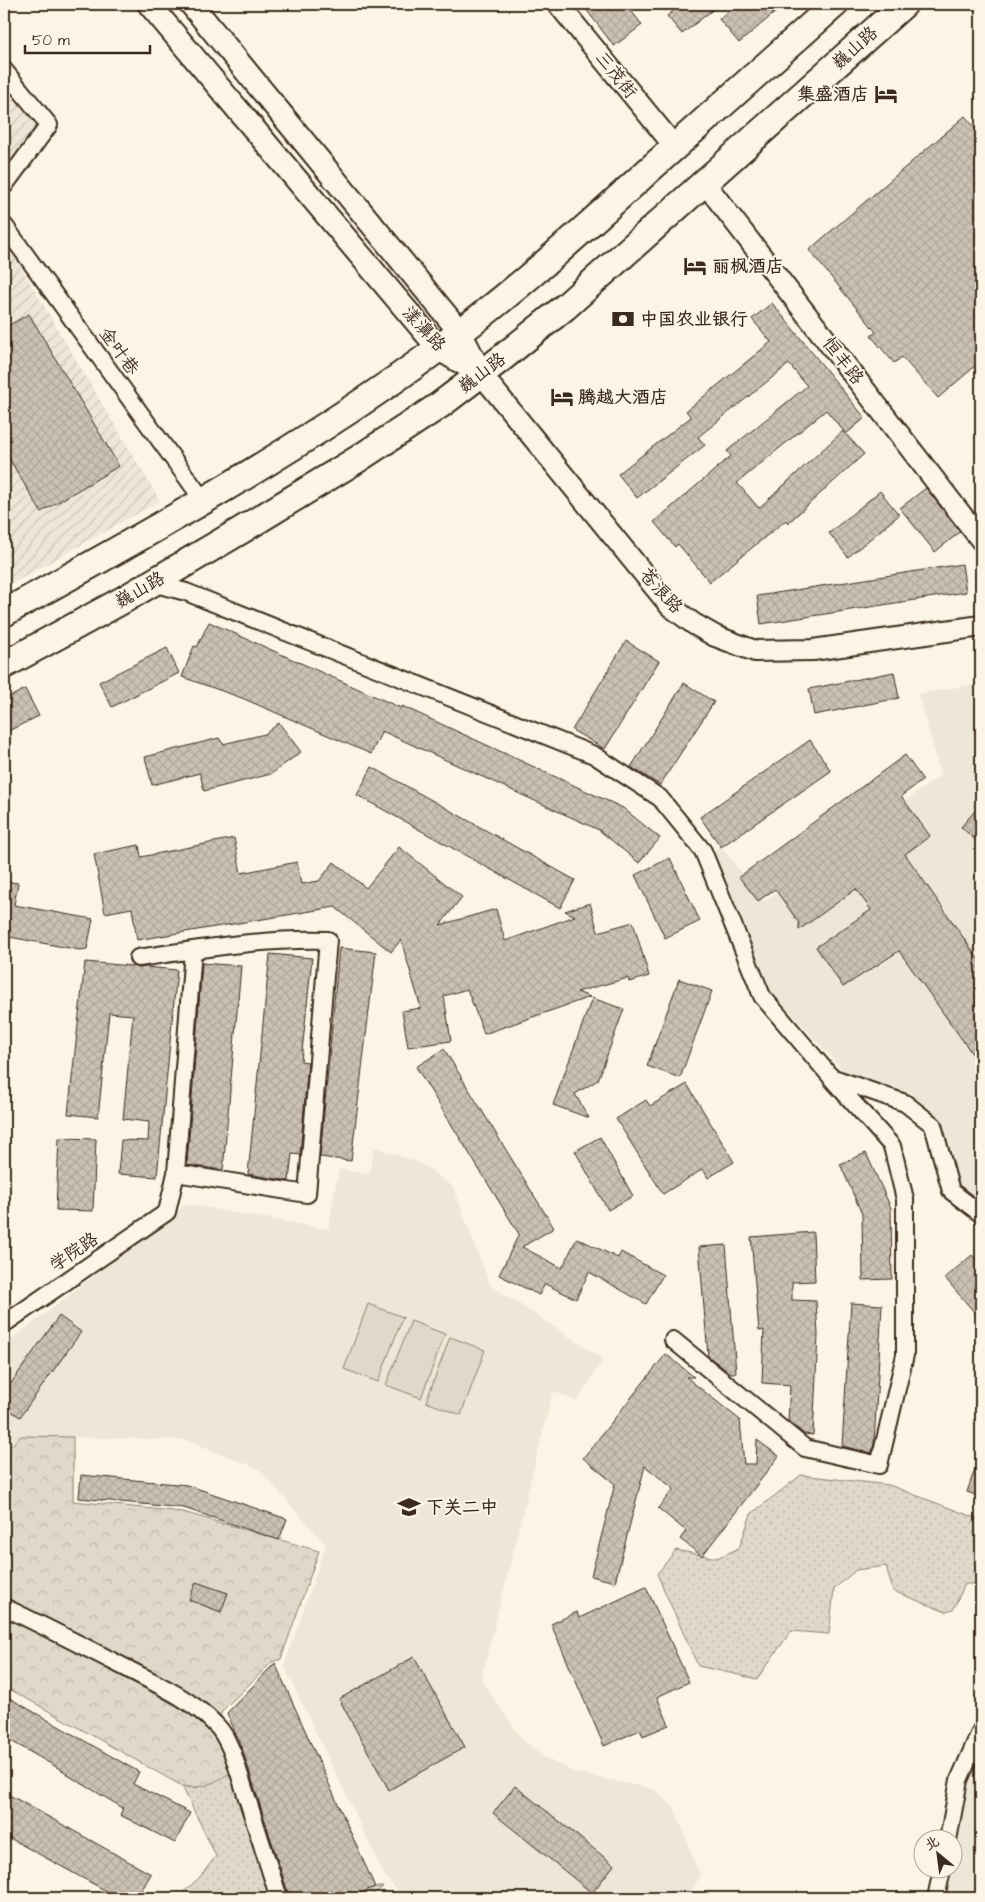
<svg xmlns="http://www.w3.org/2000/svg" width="985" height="1902" viewBox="0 0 985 1902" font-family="'Architects Daughter','LXGW WenKai TC',sans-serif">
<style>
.built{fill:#eee6d6}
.industrial{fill:url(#industrial-furrows)}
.grass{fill:url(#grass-dots);stroke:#8e8173}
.forest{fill:url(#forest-crowns);stroke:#8e8173}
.pitch{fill:#e0d8c8;stroke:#8e8173}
.building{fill:url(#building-cross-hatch);stroke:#3b2a1e}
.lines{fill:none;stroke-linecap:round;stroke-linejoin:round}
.minor-casing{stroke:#3b2a1e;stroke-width:20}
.tertiary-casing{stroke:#3b2a1e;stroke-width:24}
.secondary-casing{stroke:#3b2a1e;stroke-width:26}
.trunk-casing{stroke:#3b2a1e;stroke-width:30}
.minor{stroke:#fcf5e5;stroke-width:16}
.tertiary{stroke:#fcf5e5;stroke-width:20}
.secondary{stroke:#fcf5e5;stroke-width:22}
.trunk{stroke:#fcf5e5;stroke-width:26}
.labels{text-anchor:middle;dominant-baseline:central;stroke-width:4;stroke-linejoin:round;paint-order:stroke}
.street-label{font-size:18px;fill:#3b2a1e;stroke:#fcf5e5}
.poi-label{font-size:18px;font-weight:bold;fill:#3b2a1e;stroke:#fcf5e5;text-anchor:start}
</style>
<defs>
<pattern id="industrial-furrows" width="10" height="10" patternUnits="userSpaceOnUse" patternTransform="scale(1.25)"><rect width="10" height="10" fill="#eee6d6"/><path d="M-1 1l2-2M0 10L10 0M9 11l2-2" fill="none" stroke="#cdc5b7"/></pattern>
<pattern id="grass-dots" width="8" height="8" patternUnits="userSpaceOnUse" patternTransform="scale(1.25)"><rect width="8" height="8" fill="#e0d8c8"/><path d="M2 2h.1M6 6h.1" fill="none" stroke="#c1baab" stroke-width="1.8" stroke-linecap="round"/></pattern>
<pattern id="forest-crowns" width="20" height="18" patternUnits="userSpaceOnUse" patternTransform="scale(1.25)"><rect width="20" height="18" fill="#e0d8c8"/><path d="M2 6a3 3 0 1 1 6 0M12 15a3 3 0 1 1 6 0" fill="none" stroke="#c1baab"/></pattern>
<pattern id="building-cross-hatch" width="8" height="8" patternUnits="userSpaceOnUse" patternTransform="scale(1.25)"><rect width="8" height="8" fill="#ccc2b3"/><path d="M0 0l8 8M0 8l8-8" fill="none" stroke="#b0a79a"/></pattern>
</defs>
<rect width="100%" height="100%" fill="#fcf5e5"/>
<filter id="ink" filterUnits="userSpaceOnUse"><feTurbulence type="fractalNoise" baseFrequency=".02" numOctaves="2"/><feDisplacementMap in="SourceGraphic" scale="10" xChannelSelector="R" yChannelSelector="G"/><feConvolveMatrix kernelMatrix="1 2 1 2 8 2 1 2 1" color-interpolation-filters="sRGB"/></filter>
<g filter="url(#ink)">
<path class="built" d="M981,683V1207L960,1188L935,1122L849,1077L771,991L710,854L721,847L764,902L941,775L918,694Z
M374,1147L422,1164L453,1187L490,1285L603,1359L577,1401L553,1391L481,1680L522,1739L545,1758L576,1773L654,1789L674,1807L700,1876L688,1898H405L386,1878L284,1666L326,1545L259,1469L187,1440L21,1436L4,1452V1343L15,1337L186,1204L328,1229L339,1169L369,1175Z
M981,1744V1898H944L949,1870H952L953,1852L965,1783Z"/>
<path class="industrial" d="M4,87L37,127L4,181Z
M4,239L160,501L4,588Z"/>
<path class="grass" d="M801,1475L889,1485L981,1520V1584H965L953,1610L946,1612L893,1591L886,1566L856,1570L834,1589L829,1634L791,1631L757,1679L698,1666L657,1574L676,1550L717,1558L739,1548L751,1514Z
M232,1772L272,1898H177L200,1877L216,1856L182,1786L194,1788Z
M375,1887H383L367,1898H347Z"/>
<path class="forest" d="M21,1436L73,1437V1501L183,1512L319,1551L281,1659L272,1662L222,1711L213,1732L225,1750L232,1772C214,1782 204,1790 182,1786L4,1686V1452Z"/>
<path class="pitch" d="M368,1304L403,1317L378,1382L344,1369Z
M411,1321L445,1334L421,1398L386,1385Z
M450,1337L485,1350L461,1415L426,1402Z"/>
<path class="building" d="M582,4H626L642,25L614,46Z
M682,4H720L682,34L667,16Z
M737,4H785L739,43L719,19Z
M965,116L981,135V361L938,398L902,357L894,363L871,336L876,332L809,250Z
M772,303L865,418L846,434L826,410L737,483L759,508L843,431L864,454L788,523L786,520L710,582L678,544L675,547L654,522L731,456L727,451L807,386L789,364L698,437L705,445L637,498L618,474L691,417L686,411L771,342L752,319Z
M29,314L119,466L41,512L4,450V328Z
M926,488L960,532L935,552L900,508Z
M880,491L899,515L848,557L829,533Z
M962,564L966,592L761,624L757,596Z
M209,622L401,708L402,706L623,808L660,838L639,863L599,830L382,731L371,754L242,698L182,677L194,646L197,647Z
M626,641L659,661L605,749L572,730Z
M167,648L179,673L112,707L99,682Z
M894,672L899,698L814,715L809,689Z
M684,683L714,702L660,785L631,767Z
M25,689L39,716L4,733V700Z
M279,723L301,752L271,774L204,791L200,773L152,785L145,757L219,738L223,744L265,734Z
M810,740L831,771L721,847L700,817Z
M905,755L923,780L901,796L930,836L905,854L981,963V1066L899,951L843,987L816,947L871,910L856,889L799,930V923L775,889L758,901L739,877Z
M372,767L575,880L560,908L357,795Z
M981,804V845L961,827Z
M234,838L241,873L297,862L301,884L319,881L334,862L366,888L399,847L462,897L440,925L496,909L505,941L575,916L565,911L590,903L598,932L633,922L649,976L629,982L628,978L577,992L590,997L484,1034L467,989L444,996L451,1041L408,1047L402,1011L421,1008L401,940L391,952L335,907L137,940L132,908L105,913L94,854L139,845L141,857Z
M670,858L700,921L665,938L635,875Z
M4,881L18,883L14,905L93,919L87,949L80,950L4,936Z
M339,948L376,952L351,1161L320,1157Z
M270,954L312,958L301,1061L308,1062L300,1155L292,1154L289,1181L248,1174Z
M85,962L132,966L139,968L146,967L177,970L157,1177L118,1174L121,1140L148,1141L149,1122L123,1119L133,1015L109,1013L98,1117L68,1114Z
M202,963L241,966L223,1170L187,1165Z
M679,979L712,991L680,1078L647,1066Z
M592,998L624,1009L598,1080L575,1094L589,1118L553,1105Z
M444,1049L554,1228L522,1247L562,1268L577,1238L618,1258L621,1252L663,1275L646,1304L589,1272L576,1299L545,1284L539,1295L499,1275L519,1234L416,1067Z
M687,1084L734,1162L708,1178L703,1169L663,1194L616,1119L646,1100L650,1106Z
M600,1137L633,1196L608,1210L575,1151Z
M59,1138L96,1139L93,1211L56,1210Z
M866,1153L891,1208L892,1279L863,1280L862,1214L840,1164Z
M813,1232L815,1281L792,1282V1300L816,1301L818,1335L813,1435L804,1434L788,1421L790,1385L762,1383L764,1330L759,1331L751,1237Z
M726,1245L736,1373H730L708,1356L699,1247Z
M972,1255L981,1266V1320L945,1278Z
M851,1303L882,1305L874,1443L872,1453L842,1446Z
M59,1316L81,1332L20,1417L4,1406V1393Z
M666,1354L694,1377H686L740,1420L744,1464H756L757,1440L779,1456L702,1556L680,1539L686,1531L658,1508L674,1489L645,1466L615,1582L591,1576L615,1484L583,1458Z
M979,1457H981V1497L967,1492Z
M81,1475L187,1485L287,1519L279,1540L184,1508L79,1498Z
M196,1582L228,1593L221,1612L189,1600Z
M646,1587L689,1682L657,1697L669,1725L643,1736L640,1730L604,1746L551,1624L577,1612L579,1618Z
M414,1657L465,1747L389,1790L339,1699Z
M275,1663L375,1887L347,1898H291L289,1896L243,1751L227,1713Z
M4,1695L139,1772L133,1784L190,1813L175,1843L120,1815L123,1808L66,1774L67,1773L4,1737Z
M515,1786L614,1865L592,1893L493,1813Z
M4,1792L151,1874L137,1898H119L4,1835Z"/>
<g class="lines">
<defs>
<path id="minor" d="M4,70L49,125L4,186
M4,225L203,500
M152,583L186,592L594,755L660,798L703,851L762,996L831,1077L905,1103L933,1125L951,1191L981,1214
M138,958C200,949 265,938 328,940L307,1194L176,1173
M4,1324L167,1212L176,1173L193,950
M673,1340L805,1448L879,1465L905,1355V1199L892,1146L832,1079
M4,1607C46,1627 87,1648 128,1669C158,1685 191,1699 215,1724C224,1732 228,1743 233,1754L279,1898
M948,1840L959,1780L981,1730
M936,1898L942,1870"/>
<path id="tertiary" d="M558,4L675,147
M704,182L981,540
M481,374L670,606L694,624L715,636L755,651L813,650L981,626"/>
<path id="secondary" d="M149,4L439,349L481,374
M191,4L460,332L481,374"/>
<path id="trunk" d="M4,613C151,532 303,448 439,348C513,294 581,232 649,170C711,114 773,59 835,4
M4,665L123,600L240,531L358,459L440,405L502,358L565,307L904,4"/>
</defs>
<use href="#minor" class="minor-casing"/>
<use href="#tertiary" class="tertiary-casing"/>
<use href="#secondary" class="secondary-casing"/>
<use href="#trunk" class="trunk-casing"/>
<use href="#minor" class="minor"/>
<use href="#tertiary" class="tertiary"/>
<use href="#secondary" class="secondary"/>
<use href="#trunk" class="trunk"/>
</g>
</g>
<defs>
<symbol id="hotel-bare" viewBox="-9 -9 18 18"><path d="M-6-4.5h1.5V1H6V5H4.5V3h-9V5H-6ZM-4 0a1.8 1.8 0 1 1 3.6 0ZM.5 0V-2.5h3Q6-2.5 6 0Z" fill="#3b2a1e" stroke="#fcf5e5" stroke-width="2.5" paint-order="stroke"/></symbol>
<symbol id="bank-bare" viewBox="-9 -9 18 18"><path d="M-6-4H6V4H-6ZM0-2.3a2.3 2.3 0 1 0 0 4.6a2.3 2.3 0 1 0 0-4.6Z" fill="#3b2a1e" stroke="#fcf5e5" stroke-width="2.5" paint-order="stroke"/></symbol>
<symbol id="school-bare" viewBox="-9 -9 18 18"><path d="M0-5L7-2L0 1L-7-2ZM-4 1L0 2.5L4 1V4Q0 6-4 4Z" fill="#3b2a1e" stroke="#fcf5e5" stroke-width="2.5" paint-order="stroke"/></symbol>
</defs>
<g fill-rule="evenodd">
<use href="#hotel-bare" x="870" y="78" width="32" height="32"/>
<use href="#hotel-bare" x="679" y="250" width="32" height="32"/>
<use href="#bank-bare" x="607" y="303" width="32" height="32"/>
<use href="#hotel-bare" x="546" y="381" width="32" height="32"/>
<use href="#school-bare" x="393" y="1491" width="32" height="32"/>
</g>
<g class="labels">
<g class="street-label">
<text transform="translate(855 48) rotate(-42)">巍山路</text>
<text transform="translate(616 75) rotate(51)">三茂街</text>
<text transform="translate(424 329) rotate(47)">漾濞路</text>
<text transform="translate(119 351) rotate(54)">金叶巷</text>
<text transform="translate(843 361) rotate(52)">恒丰路</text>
<text transform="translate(482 373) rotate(-37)">巍山路</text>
<text transform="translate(140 590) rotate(-30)">巍山路</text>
<text transform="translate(661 591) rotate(47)">苍浪路</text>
<text transform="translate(74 1252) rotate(-34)">学院路</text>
</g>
<g class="poi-label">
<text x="869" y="94" text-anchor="end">集盛酒店</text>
<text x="712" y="266">丽枫酒店</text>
<text x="640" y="319">中国农业银行</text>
<text x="578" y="397">腾越大酒店</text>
<text x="426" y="1507">下关二中</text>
</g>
</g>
<rect width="985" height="1902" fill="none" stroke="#fcf5e5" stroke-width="20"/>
<rect x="10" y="10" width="965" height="1882" fill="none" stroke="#3b2a1e" stroke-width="2" filter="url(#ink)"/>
<g transform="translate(938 1854) rotate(331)"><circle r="24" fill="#fcf5e5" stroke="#afa495"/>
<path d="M0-4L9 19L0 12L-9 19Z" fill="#3b2a1e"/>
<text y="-8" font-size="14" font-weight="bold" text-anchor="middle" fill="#3b2a1e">北</text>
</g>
<path d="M25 45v8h125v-8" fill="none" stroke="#3b2a1e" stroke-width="2.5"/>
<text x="32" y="45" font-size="15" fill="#3b2a1e" stroke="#fcf5e5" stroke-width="4" paint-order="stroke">50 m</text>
</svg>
